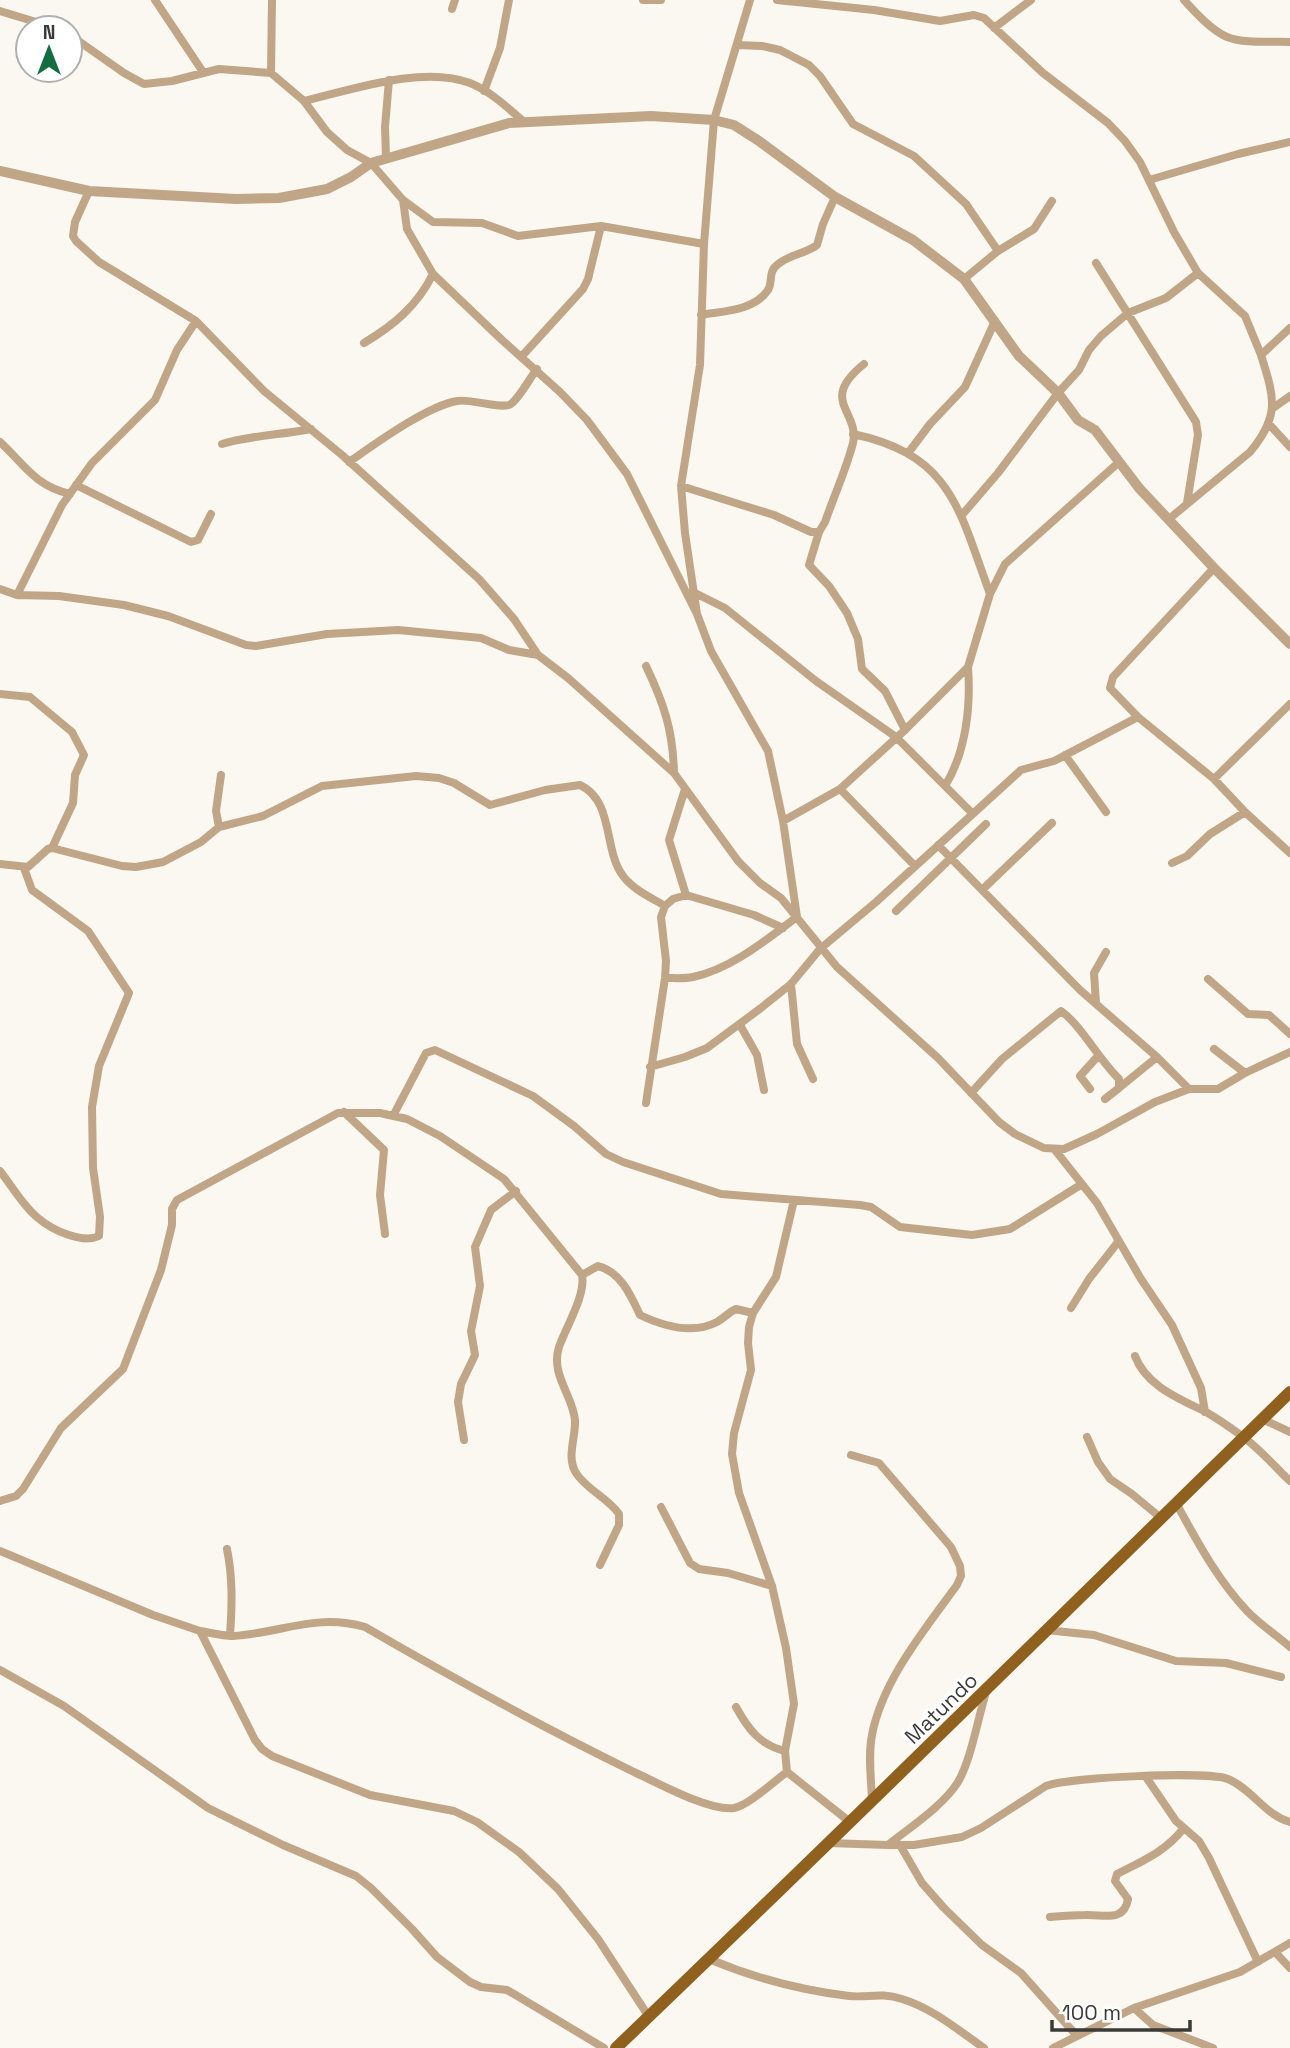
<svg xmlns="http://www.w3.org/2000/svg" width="1290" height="2048" viewBox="0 0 1290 2048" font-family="'Space Grotesk',sans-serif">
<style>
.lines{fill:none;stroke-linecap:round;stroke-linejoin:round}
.minor{stroke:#c0a687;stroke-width:8}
.tertiary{stroke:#c0a687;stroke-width:10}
.primary{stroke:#8f601e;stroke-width:12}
.labels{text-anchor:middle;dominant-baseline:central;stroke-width:7;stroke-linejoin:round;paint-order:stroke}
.street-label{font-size:21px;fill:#3a3a37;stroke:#fff}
</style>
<rect width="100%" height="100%" fill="#faf8f1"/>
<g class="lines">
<path class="minor" d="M155,0L203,72
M643,0H661
M750,0L714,120L704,244L700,365L681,486L685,533L697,614L711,651L768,751L783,821L797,917
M777,0L874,10L940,21L974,15L984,18L1043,73L1108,123L1125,141L1140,162L1174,232L1198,273L1245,316L1261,355L1290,328
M1184,0C1196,13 1211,30 1227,37C1245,44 1271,41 1290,42
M452,9L455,0
M0,11L56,28
M994,28L1031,0
M70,35L124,73L144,84L172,81L219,69L271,73L304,101L327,132L347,150L371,163L403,200L433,222L482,223L518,236L601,226L704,244
M737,45L762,46L780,50L809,65L820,76L853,124L914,156L966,204L998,251
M271,73L272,0
M484,91L500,48L509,0
M304,101C351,90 423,65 470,83C490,91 507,107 523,121
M386,158L385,127L389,80
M1149,180L1238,154L1290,142
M89,191L75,222L73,236L76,241L99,262L196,321L264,391L342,455L479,579L514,619L538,655L568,678L674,773L738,861L760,883L781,898L837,967L938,1058L999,1122L1015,1134L1044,1148L1064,1149L1097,1134L1155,1102L1189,1089H1218L1245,1073L1290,1052
M403,200L407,229L433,274L502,340L560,392L587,420L627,474L696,612
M1096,263L1196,422L1198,435L1187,503
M964,279L998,251L1034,229L1052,201
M701,315C723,311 754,311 768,290C773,282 768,272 777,265C788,255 805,254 817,245L823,224L835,197
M364,343C394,325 417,306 433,274
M522,356L583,289L588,279L601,226
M1273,408L1290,396
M1268,423L1290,447
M853,434C952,455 959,510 990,594
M0,442C25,465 34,485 70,494
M222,444C251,435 282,435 311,429
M909,452L930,424L965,387L995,321
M349,462C375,444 427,406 457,401C470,398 502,410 511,404C521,396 529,379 537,369
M76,485L191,542L198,540L211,514
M681,486L774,515L811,532H819L825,522C834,496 846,470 853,443C860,411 818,401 864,364
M962,515L998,473L1058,393L1079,370L1089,350L1101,336L1128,313L1166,298L1198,273
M1169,519L1250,452C1281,415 1274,397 1261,355
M819,532L809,565L829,586L847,613L858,639L862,669L885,691L905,730
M1214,568L1113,677L1110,688L1138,717L1214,779L1245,812L1290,853
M0,589L17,595L59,596L124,605L168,616L246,645L256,646L327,634L398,630L481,638L509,650L538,655
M695,593L725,608L816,681L896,737L945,786C966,752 971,706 968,667
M17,595L62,505L92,463L155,400L177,350L196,321
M646,666C664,704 673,730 674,773
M0,694L30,697L72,732L84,755L75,775L73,803L52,848
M1065,755L1106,812
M1214,779L1290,704
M945,786L972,813
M685,789L669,840L686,895
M840,789L915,866
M783,821L840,789L905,730L968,667L990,594L1005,564L1118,463
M219,827L216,811L221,775
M938,845L1080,990L1157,1057L1189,1089
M1172,863L1187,856L1210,834L1245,812
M0,864L28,867L48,849L52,848L122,866L136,867L163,862L201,842L219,827L263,816L322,786L416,776L439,778L454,783L490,805L545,790L580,785C613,800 604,847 621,873C630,888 650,897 665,906
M982,890L1052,823
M896,911L986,824
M665,978C674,978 684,979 693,977C731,969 766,940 797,917
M1208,979L1248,1014L1269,1015L1290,1034
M791,984L797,1044L813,1079
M1096,1003L1094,973L1106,952
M740,1025L757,1055L764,1090
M1214,1049L1245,1073
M650,1067L685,1057L707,1048L761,1008L791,984L820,949L876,902L1021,770L1054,761L1138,717
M1119,1088L1157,1057
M1090,1089L1080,1076L1098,1056
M971,1093L1002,1059L1061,1011C1081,1025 1099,1060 1119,1079V1088L1105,1099
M646,1103L665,978L666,961L661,917L665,906L673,899L686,895L754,915L783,928
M344,1112L384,1150L380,1195L385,1234
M393,1116L426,1053L435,1050L533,1096L574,1126L606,1154L623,1162L721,1194L860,1205L871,1207L900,1227L972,1235L1010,1229L1082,1184
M1055,1150L1097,1203L1141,1279L1172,1325L1201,1388L1205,1412
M0,1171C12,1186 23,1206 38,1218C52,1230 82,1244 99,1236L100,1217L93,1168L92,1107L99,1066L129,993L88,931L32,890L24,868
M794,1200L776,1277L753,1313L749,1327L748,1343L751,1370L734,1433L732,1454L739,1493L772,1586L786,1648L794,1704L785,1751L787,1772L850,1822
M582,1275L598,1266C621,1272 631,1296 640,1315C663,1326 692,1335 717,1322C724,1318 729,1312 736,1309L753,1313
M1071,1308L1089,1279L1118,1242
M1135,1356C1146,1386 1180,1399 1206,1412C1218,1419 1231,1428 1242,1436C1260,1449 1275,1467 1290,1481
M1262,1419L1290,1432
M1087,1437L1098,1462L1110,1479L1132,1494L1161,1518
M464,1440L458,1402L461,1384L475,1355L471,1331L480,1286L475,1247L491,1210L516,1191
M851,1455L879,1463L951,1547L960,1566L961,1576L957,1585C925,1629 882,1681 872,1735C868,1755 871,1778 872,1799
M0,1501L16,1496L23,1489L61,1428L123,1369L161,1270L172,1225V1209L177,1200L338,1113H380L407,1119L440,1136L504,1179L582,1275C586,1295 566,1327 559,1347C550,1374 573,1396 575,1420C576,1437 566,1457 576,1473C587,1490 608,1498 619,1514V1525L600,1565
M1176,1503C1197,1541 1218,1581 1248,1612C1261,1625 1276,1635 1290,1647
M661,1507L690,1563L699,1569L728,1573L772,1586
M227,1549C233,1579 232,1606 230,1636
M0,1551L153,1615L200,1631L255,1740L262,1749L272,1756L370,1795L454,1811L477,1822L519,1852L558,1889L598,1939L649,2017
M1046,1630L1094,1635L1176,1661L1226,1663L1281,1677
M200,1631C211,1633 223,1636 233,1636C282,1633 315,1613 365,1627C453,1678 542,1727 634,1772C656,1782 710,1812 734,1808C749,1805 773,1782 787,1772
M0,1670L64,1706L208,1808L283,1845L356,1876L371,1888L412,1929L437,1957L470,1982L481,1987L507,1990L514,1994L604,2048
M736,1707C748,1729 760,1745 785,1751
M1146,1777L1176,1821L1199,1841L1209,1858L1258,1962
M828,1843L888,1845C909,1828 944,1805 958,1782C971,1760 978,1718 986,1692
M888,1845H914L962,1837L981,1828L1046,1786C1068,1777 1208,1771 1228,1779C1252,1789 1265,1815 1290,1822
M900,1845L922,1883L944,1908L982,1945L1021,1973L1077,2036
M1050,1917C1062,1916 1073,1915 1085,1915C1103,1914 1124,1923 1128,1899L1115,1881L1117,1874C1142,1861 1165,1852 1183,1829
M1275,1952L1290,1968
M709,1959C754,1978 800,1990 849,1996C868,1998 880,1992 902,1999C932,2008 958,2030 984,2048
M1134,2008L1153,2025L1213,2048
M1053,2048L1134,2008L1240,1972L1290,1943"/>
<path class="tertiary" d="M0,171L89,191L236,199L279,198L327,189L351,177L371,163L509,123L651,116L714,120L734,125L759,141L835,197L913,240L964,279L1019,356L1058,393L1078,420L1095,430L1139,488L1214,568L1290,644"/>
<path class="primary" d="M616,2048C843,1831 1066,1611 1290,1392"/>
</g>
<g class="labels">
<g class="street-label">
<text transform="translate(941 1708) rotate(-44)">Matundo</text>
</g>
</g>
<g transform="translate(49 49)"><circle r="33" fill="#ffffff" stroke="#b0b0af" stroke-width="2"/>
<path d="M0-5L12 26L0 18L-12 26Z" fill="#136d40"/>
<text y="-10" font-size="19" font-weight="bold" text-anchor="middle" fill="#3a3a37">N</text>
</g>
<path d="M1052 2020v10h138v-10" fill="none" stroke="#3a3a37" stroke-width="3.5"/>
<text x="1062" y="2020" font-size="21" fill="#3a3a37" stroke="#ffffff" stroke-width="5" paint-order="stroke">100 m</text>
</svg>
